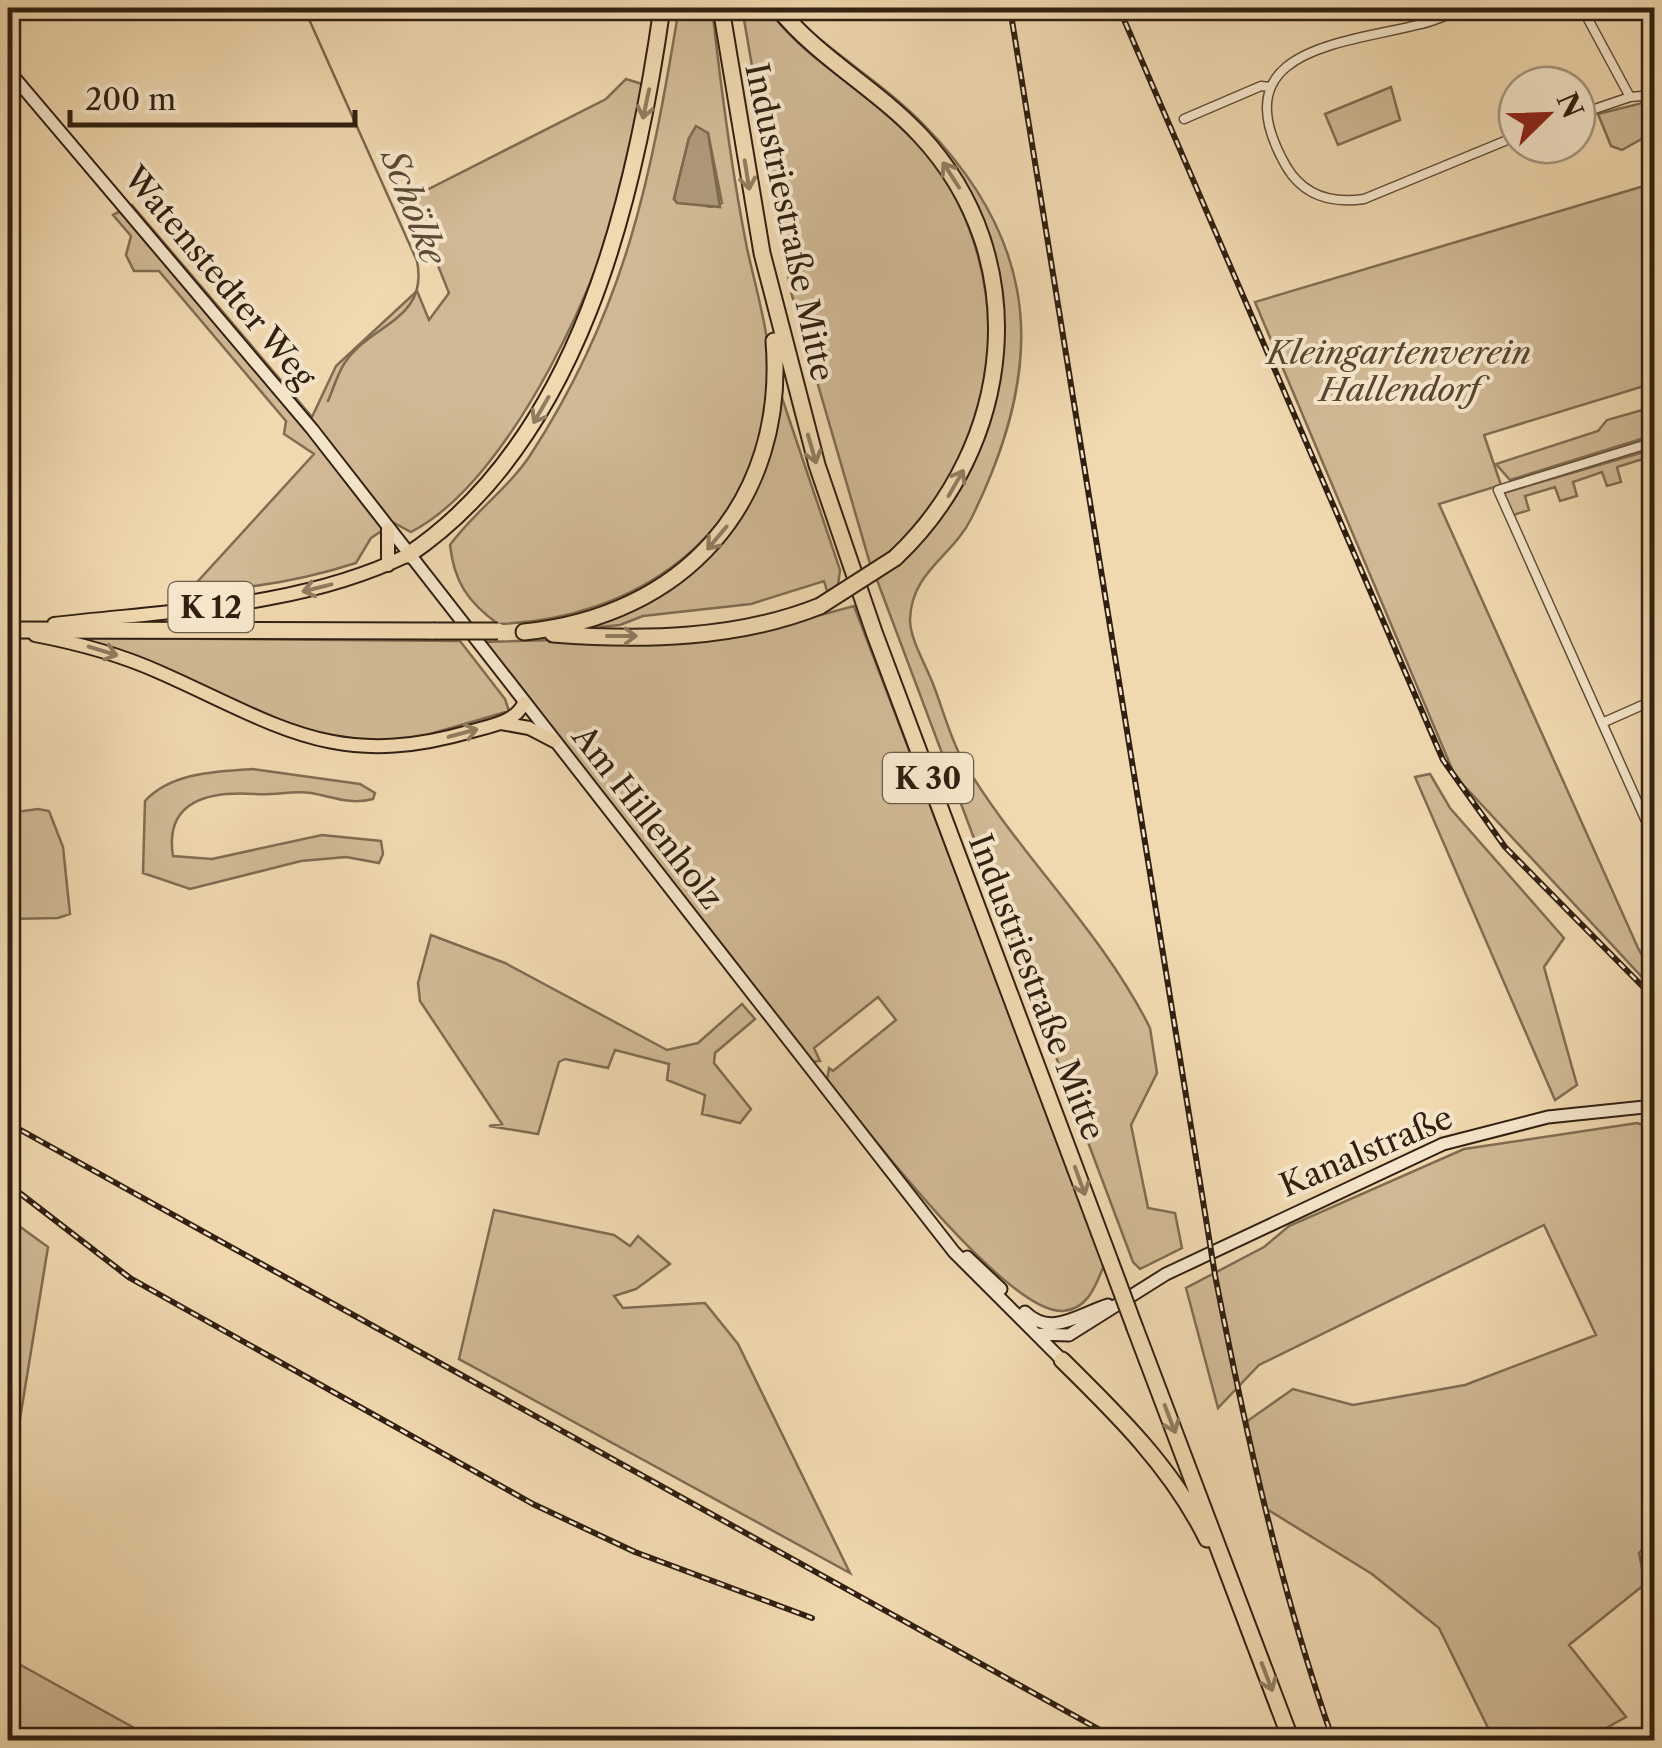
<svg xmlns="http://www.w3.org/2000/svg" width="1662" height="1748" viewBox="0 0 1662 1748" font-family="'Libre Caslon Text',serif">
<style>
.green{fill:#d0b994;stroke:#806c52;stroke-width:2.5;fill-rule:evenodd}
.water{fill:#af9979;stroke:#7d694f;stroke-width:2.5}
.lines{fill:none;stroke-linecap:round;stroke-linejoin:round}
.stream{stroke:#7d694f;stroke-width:2.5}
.street-casing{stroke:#614e38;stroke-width:11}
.secondary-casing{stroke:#312011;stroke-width:15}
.primary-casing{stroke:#312011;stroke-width:16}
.highway-casing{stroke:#312011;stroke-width:19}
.street{stroke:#f5e6cb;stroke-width:8}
.secondary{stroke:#f5e6cb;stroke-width:11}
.primary{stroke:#f0d8af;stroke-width:12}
.highway{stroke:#f0d8af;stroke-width:15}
.rail-casing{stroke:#312011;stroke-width:6}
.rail{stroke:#f5e6cb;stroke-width:2.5;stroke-dasharray:8;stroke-linecap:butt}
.highway-bridge-casing{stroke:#312011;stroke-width:19;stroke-linecap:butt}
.highway-bridge{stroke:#f0d8af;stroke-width:15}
.oneway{stroke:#907c60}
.labels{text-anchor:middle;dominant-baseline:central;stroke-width:8;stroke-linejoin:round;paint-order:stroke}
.shield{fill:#f5e6cb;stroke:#6c5b49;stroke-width:2.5}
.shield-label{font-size:30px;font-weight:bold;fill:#312011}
.street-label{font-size:32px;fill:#312011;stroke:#f5e6cb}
.park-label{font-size:32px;font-style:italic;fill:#594632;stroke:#f5e6cb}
.water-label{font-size:35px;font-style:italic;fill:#5d4a35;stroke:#f5e6cb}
</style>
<rect width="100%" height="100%" fill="#f0d8af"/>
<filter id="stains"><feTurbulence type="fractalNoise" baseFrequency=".002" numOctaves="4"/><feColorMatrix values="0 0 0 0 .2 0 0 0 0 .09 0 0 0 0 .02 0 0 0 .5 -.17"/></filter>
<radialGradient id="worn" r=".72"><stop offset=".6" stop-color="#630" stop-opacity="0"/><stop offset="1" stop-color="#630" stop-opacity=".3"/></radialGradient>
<path class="green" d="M679,8H712C721,88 731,169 747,248C757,295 773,342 769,390C759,536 634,620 498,624C468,602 454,582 450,545C474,512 509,488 531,454C627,306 651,177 679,8ZM708,133L722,203L711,207L674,199L689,138Z
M742,8H767C809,66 878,95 924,150C1025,274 1008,475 871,567L791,292Z
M802,24C841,59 887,87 924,125C1045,249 1044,371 971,519C952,557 911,572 910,620C910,639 926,665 933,684C943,709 950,738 963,761C1018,854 1102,931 1150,1028L1157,1073L1131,1125L1148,1208L1175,1213L1182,1248L1140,1269L1133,1262L877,580L940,518L972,467L998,389L1002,308L967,192Z
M626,79L642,84C639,109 636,135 631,159C607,268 514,479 411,532L394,523L371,538L356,563C300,581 247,590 189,591L314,454L284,434L286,421L159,271H134L126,255L131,236L113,215L132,205L312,417L336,366L417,291L429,320L449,293L411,198L606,99Z
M1391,87L1400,120L1338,145L1325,114Z
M1654,100V132L1622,150L1611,146L1598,114Z
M1654,183V383L1484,435L1501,485L1439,504L1638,948L1643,957L1654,958V990L1455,776L1255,302Z
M780,392L840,570L838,585L828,594L824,581L751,604L643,616L620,625L569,630C633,616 686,585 727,534Z
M1653,407L1654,435L1510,480L1496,464L1598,431L1607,420Z
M1654,449V471L1646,458L1617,467L1621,482L1607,486L1602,472L1573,482L1577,496L1560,501L1555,487L1525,496L1529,510L1510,516L1500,494Z
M854,606L1105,1263C1096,1284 1089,1309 1063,1311C1007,1314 864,1127 827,1080L829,1068L833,1071L896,1020L878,997L814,1048L820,1061L811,1062L482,642L746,635Z
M93,638L460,641L505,699L509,711L413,739L372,742L296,731L88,640Z
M253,769L360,784L375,793L373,799C350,805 333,797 311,793C292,790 274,796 255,794C210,791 164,800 173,856L212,859L322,835L381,841L383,854L379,863L346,857L301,861L190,889L143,873L145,801C172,772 215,772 253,769Z
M1430,774L1450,808L1564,938L1544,967L1577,1085L1555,1100L1415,777Z
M38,809L49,811L63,847L70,914L58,918L8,919V813Z
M431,935L505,963L667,1050L698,1043L742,1004L755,1019L715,1053L714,1063L751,1109L740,1123L702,1114L705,1095L667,1080L669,1064L615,1050L608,1068L565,1059L559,1062L538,1134L489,1126L502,1124L420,1001L418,983Z
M1637,1123L1654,1129V1538L1639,1553L1645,1584L1569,1645L1626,1717L1585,1740H1494L1439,1628L1372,1574L1265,1508L1246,1422L1293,1389L1353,1405L1465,1385L1596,1335L1544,1225L1259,1365L1218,1408L1186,1288L1264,1247L1289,1226L1464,1149Z
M494,1210L614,1235L630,1246L638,1236L670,1264L636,1289L614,1296L623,1308L705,1303L738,1344L850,1573L459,1359Z
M8,1218L48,1247L19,1425L8,1419Z
M8,1658L156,1740H8Z"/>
<path class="water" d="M696,126L708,133L720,207L677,203L674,199L689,138Z"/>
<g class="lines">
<path class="stream" d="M304,8L417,261C429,321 370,323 344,364C337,375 333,390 328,401"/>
<defs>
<path id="street" d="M1464,8C1450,13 1436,21 1421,24C1343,44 1219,48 1286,166C1303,195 1331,204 1364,199L1517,136
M1582,8L1630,97
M1577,115L1630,97L1654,95
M1184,119L1261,86L1270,87
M1654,442L1498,490L1654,839
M1602,723L1654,700"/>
<path id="secondary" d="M8,70L312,429L954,1252L1062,1360
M967,1257L1001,1289
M1025,1312C1051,1338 1079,1314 1108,1305
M1038,1334L1069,1335L1166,1274L1443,1144L1548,1117L1654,1106"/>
<path id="primary" d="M388,565V529
M54,624C174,610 298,608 408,555
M35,635C77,643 119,654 159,672C279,725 334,771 472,731C490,726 516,722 524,703
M501,723L529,728L554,741"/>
<path id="highway" d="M721,8L762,253L817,465L874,632L1110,1261
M778,8C818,58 876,88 920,135C1036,259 1014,446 895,558
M408,555C579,440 635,200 662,8
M8,630L433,631
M524,632C683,616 787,503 774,341
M553,634C642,641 738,639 820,606
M1135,1328L1291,1740
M1062,1360C1117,1414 1173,1469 1207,1539"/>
</defs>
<use href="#street" class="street-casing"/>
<use href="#secondary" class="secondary-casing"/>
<use href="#primary" class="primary-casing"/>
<use href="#highway" class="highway-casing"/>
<use href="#street" class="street"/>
<use href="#secondary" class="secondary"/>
<use href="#primary" class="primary"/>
<use href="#highway" class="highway"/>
<defs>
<path id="rail" d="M1010,8L1215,1275C1246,1434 1280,1588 1333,1740
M1119,8L1443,760L1505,847L1654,998
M8,1123L1118,1740
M8,1184L130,1278L533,1504L635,1552L812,1618"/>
</defs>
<use href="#rail" class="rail-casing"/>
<use href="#rail" class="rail"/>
<defs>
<path id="highway-bridge" d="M820,606L895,558
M433,631H498
M1110,1261L1135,1328"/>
</defs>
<use href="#highway-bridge" class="highway-bridge-casing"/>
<use href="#highway-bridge" class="highway-bridge"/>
</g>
<defs><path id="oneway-shaft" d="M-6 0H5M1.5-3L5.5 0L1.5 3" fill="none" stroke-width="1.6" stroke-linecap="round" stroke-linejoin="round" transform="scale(2.5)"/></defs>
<g class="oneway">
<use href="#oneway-shaft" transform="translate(646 104) rotate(102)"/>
<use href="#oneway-shaft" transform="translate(747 175) rotate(81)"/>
<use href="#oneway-shaft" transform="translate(951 175) rotate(-123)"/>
<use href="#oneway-shaft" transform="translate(541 410) rotate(120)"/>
<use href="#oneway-shaft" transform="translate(812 449) rotate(74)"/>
<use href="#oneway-shaft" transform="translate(956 483) rotate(-60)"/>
<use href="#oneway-shaft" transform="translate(717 538) rotate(130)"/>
<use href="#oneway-shaft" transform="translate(317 588) rotate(166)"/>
<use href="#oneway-shaft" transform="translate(622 636)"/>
<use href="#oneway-shaft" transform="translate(103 651) rotate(17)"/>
<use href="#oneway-shaft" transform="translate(463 733) rotate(-15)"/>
<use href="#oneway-shaft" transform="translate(1080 1181) rotate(70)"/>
<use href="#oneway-shaft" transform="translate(1170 1419) rotate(69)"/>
<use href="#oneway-shaft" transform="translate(1267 1677) rotate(69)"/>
</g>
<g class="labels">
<g class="shield">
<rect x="168.5" y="582" width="85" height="50" rx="8"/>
<rect x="883" y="753" width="90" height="50" rx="8"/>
</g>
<g class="shield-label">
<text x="211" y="607">K 12</text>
<text x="928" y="778">K 30</text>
</g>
<g class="street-label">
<text transform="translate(790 222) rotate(78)">Industriestraße Mitte</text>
<text transform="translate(220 277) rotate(50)">Watenstedter Weg</text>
<text transform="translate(648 817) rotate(52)">Am Hillenholz</text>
<text transform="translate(1037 987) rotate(69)">Industriestraße Mitte</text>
<text transform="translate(1366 1151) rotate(-23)">Kanalstraße</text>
</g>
<g class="park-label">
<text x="1399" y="352">Kleingartenverein<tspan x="1399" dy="37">Hallendorf</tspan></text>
</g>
<g class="water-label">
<text transform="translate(414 207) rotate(69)">Schölke</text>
</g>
</g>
<rect width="1662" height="1748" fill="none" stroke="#f0d8af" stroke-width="40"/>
<rect x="10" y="10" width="1642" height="1728" fill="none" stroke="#312011" stroke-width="5"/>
<rect x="20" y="20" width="1622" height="1708" fill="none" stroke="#312011" stroke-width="2.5"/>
<g transform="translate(1547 115) rotate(67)"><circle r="48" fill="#f5e6cb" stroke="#a79781" stroke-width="2.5"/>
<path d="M0-8L18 38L0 25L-18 38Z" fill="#8f2418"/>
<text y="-15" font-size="28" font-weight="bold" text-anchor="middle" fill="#312011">N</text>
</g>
<path d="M70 110v15h285v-15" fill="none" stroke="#312011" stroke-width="5"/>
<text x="85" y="110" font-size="30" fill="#312011" stroke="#f5e6cb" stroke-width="8" paint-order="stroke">200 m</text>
<rect width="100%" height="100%" filter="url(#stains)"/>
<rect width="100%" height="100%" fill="url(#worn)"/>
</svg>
